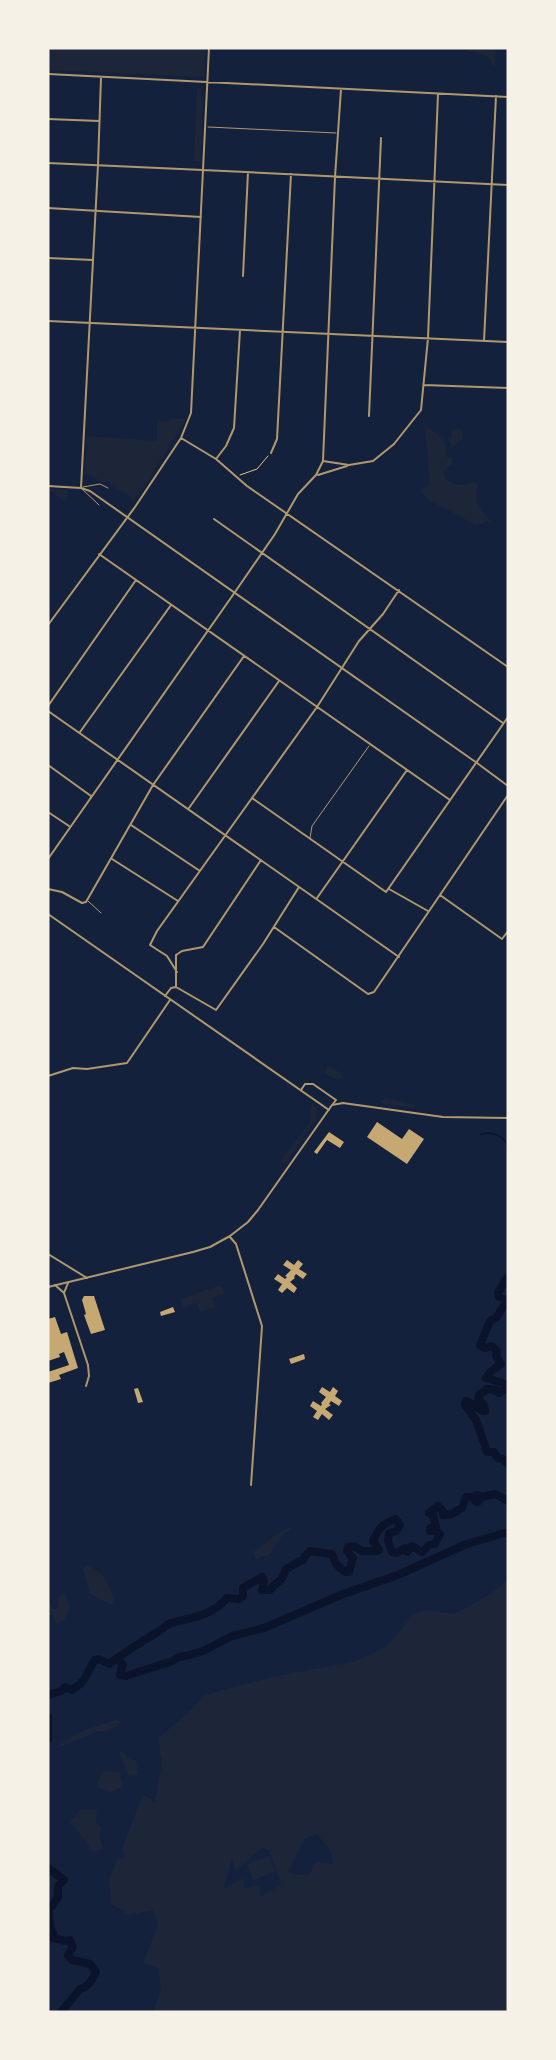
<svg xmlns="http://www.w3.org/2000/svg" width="556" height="2060" viewBox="0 0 556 2060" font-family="Merriweather,serif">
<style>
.green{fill:#1d2539;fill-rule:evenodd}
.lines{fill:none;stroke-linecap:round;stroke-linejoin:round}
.stream{stroke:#0b132b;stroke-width:1.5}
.river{stroke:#0b132b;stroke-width:8}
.building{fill:#c6a872}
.path{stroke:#e5c07b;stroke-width:1}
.service{stroke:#b1986c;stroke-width:1}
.minor{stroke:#b1986c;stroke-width:2}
.tertiary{stroke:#b1986c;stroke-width:2}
</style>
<rect width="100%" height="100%" fill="#14213d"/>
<path class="green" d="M48,48H206L205,77L48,70Z
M459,48H492L496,52L495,65L492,66V62L487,56Z
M197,88L201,89V97L203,98L201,161H194Z
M172,418L186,419L145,486L133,502L130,496L111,486V483L106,481L104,483L85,473L87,436L157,441V420L169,422Z
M425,427L433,431L445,442L446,457H452L453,463L443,471L446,480C457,485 463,487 475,482L478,486C472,502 480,510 491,521L475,525L449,510L429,501L420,490L430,484Z
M454,429L462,430V439L452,447L449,439L452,437L451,430Z
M48,489L68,490L67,500L63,501L51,491L49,493Z
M327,1065L342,1074L344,1078H334L325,1073Z
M385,1098L413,1104L416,1106L415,1108L384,1104L381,1102Z
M313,1104L317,1110L315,1121L285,1164L281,1161L310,1122L311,1108Z
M221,1285L224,1294L212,1298L215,1307L200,1312L197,1303L183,1308L180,1299Z
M290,1527L292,1529L283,1534L269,1555L255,1559L253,1552C266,1544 276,1532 290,1527Z
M88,1564L103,1575L115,1599L111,1605L90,1594L83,1569Z
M508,1580V2012H153L161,1989L158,1968L143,1963L158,1925L153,1910L128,1915L111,1904L109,1879L117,1860L125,1856L122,1849L143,1794L155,1802L162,1762L158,1738L189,1712L205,1695L272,1677L356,1661L387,1646L414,1614L427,1610L455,1614L490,1594ZM317,1834L331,1852L333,1864L316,1862L310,1874L297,1875L288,1872L305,1838ZM262,1848L269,1850L281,1884L260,1897V1885L244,1888V1878L224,1888L232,1858L236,1870Z
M65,1592L70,1608L64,1620L56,1624L53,1615H48V1601L54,1610L59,1607C57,1599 57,1596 65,1592Z
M117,1720L122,1723L109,1731H99L57,1748C72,1732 96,1726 117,1720Z
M118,1749L131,1760H136L138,1774L129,1776Z
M102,1771L120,1772L123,1787L110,1792L96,1787Z
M80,1810H97L96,1822L101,1828L99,1836L103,1849L93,1852L70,1821Z
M269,1856L275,1872L253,1880L247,1864Z"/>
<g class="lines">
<path class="stream" d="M481,1134C493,1131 502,1136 508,1145"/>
<path class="river" d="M508,1277C503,1281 503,1288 498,1292L499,1297L507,1300C506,1302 498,1315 496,1318L490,1321L480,1345L485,1348L492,1346L497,1351L496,1356L501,1364L490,1372L486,1378L506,1384L507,1388L499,1393L496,1390L487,1389L479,1395L478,1399L484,1405L485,1411C476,1410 473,1403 466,1401L465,1405L476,1420L487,1452H494L498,1458L503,1459L508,1464
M117,1658L123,1665L120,1675L126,1676L173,1661L178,1657L187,1656L203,1651L232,1636L264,1628L343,1594L398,1575L464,1545L504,1533
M48,1695L61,1691L65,1687L72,1690C90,1678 85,1673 95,1660L99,1659L109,1664C124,1653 139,1643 156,1633C160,1631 166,1625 171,1623C193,1617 211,1616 227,1598L239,1599L243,1596V1588L262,1577L264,1582L262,1590H270C277,1580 281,1584 286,1569L304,1559L305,1556L310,1551L332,1554L336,1564L345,1572H349L353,1558L347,1551L348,1547L354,1546L362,1551H377L379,1550L373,1541C378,1529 383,1523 396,1519L400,1525L396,1531L389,1533L388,1541L392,1552L397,1553L405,1548L407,1552L412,1546L422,1552L429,1545L435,1544L440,1534L435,1530L430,1531V1528L436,1527L433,1515L429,1513L438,1506L442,1510L443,1515L452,1514L462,1508L466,1497H472L476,1502L479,1501L477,1495L482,1497L495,1494L508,1501
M48,1717V1739
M48,1868L64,1880L58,1886V1897L49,1910L50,1927L53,1933V1938L66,1941L70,1940L73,1947L68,1955L72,1960L90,1964L96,1972C92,1979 89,1987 80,1989L61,2012"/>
</g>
<path class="building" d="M377,1122L402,1139L409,1129L424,1139L407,1164L367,1137Z
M329,1132L344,1142L340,1148L327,1140L317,1154L314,1152Z
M287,1260L294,1265L298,1260L303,1264L299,1269L307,1274L303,1279L296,1274L294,1277L295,1278L290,1282L297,1288L294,1293L287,1288L282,1293L278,1290L282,1284L274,1279L278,1274L285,1279L287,1277L285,1276L291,1270L283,1265Z
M84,1296H94L105,1330L91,1334L84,1315L86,1314L82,1300Z
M173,1307L175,1312L161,1316L160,1312Z
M55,1317L61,1334L67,1332L78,1368L59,1375L61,1379L48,1383V1372L69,1365L64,1352L59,1354L60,1357L48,1361V1319Z
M304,1354L305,1359L291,1364L289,1359Z
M322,1387L330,1392L333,1387L338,1391L335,1396L342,1401L339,1406L331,1401L329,1404L331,1405L325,1409L333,1415L329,1420L322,1414L318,1420L313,1417L317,1411L310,1406L313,1401L321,1406L322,1404L321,1403L326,1397L319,1392Z
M138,1388L143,1402L138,1403L134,1389Z"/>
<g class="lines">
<path class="path" d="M240,475L257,469L268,456"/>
<path class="service" d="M208,127L336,133
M83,487L100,484L108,488
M82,489L99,505
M310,838L312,826L369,746
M88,901L101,913"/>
<path class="minor" d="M48,74L508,97
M48,119L99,121
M203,170L508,185
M48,208L201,217
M48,258L93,260
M243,276L248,172
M48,321L508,342
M484,341L496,96
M424,385L508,388
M369,416L381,138
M181,438L216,459L247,486L508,667
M271,453L277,439L291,174
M216,459L226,446L234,428L240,330
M323,461L349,465L373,461L394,444L421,410L428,338L438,94
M318,475L347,466
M81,488L98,165L101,77
M214,519L503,723
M99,554L450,800
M48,625L135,507L181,438L191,413L209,48
M48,706L136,580
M48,711L399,957
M80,732L171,605
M477,763L508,786
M48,765L91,796
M252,798L386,892L508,717
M189,808L279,681
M48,812L69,826
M131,825L200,871
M48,859L235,592L275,534L298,494L316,475L323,461L335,177L341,89
M112,859L178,901
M48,889L62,892L82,903L86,902L153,785L244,656
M389,889L428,911
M440,895L502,939L508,931
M317,898L407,770
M274,927L368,994L374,992L508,795
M177,972L167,956L150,945L157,931L317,707L359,641L383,614L399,590
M176,987V955L182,951L203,947L261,860
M165,996L171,988L176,987L216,1010L263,944L299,887
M48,1076L73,1068L87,1069L127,1063L170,1000
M301,1090L305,1084H313L336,1100L333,1104
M230,1237L236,1244L262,1326L251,1485
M55,1285L64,1293L88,1365L89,1376L86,1386
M64,1293L68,1283"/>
<path class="tertiary" d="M48,163L203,170
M48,486L81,488L90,491L477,763
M48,914L329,1110
M48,1254L87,1278
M48,1287L193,1252L210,1247L230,1236L248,1222L258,1210L332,1105L343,1103L443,1117L508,1118"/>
</g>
<rect width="556" height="2060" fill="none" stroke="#f6f1e7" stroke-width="99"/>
</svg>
